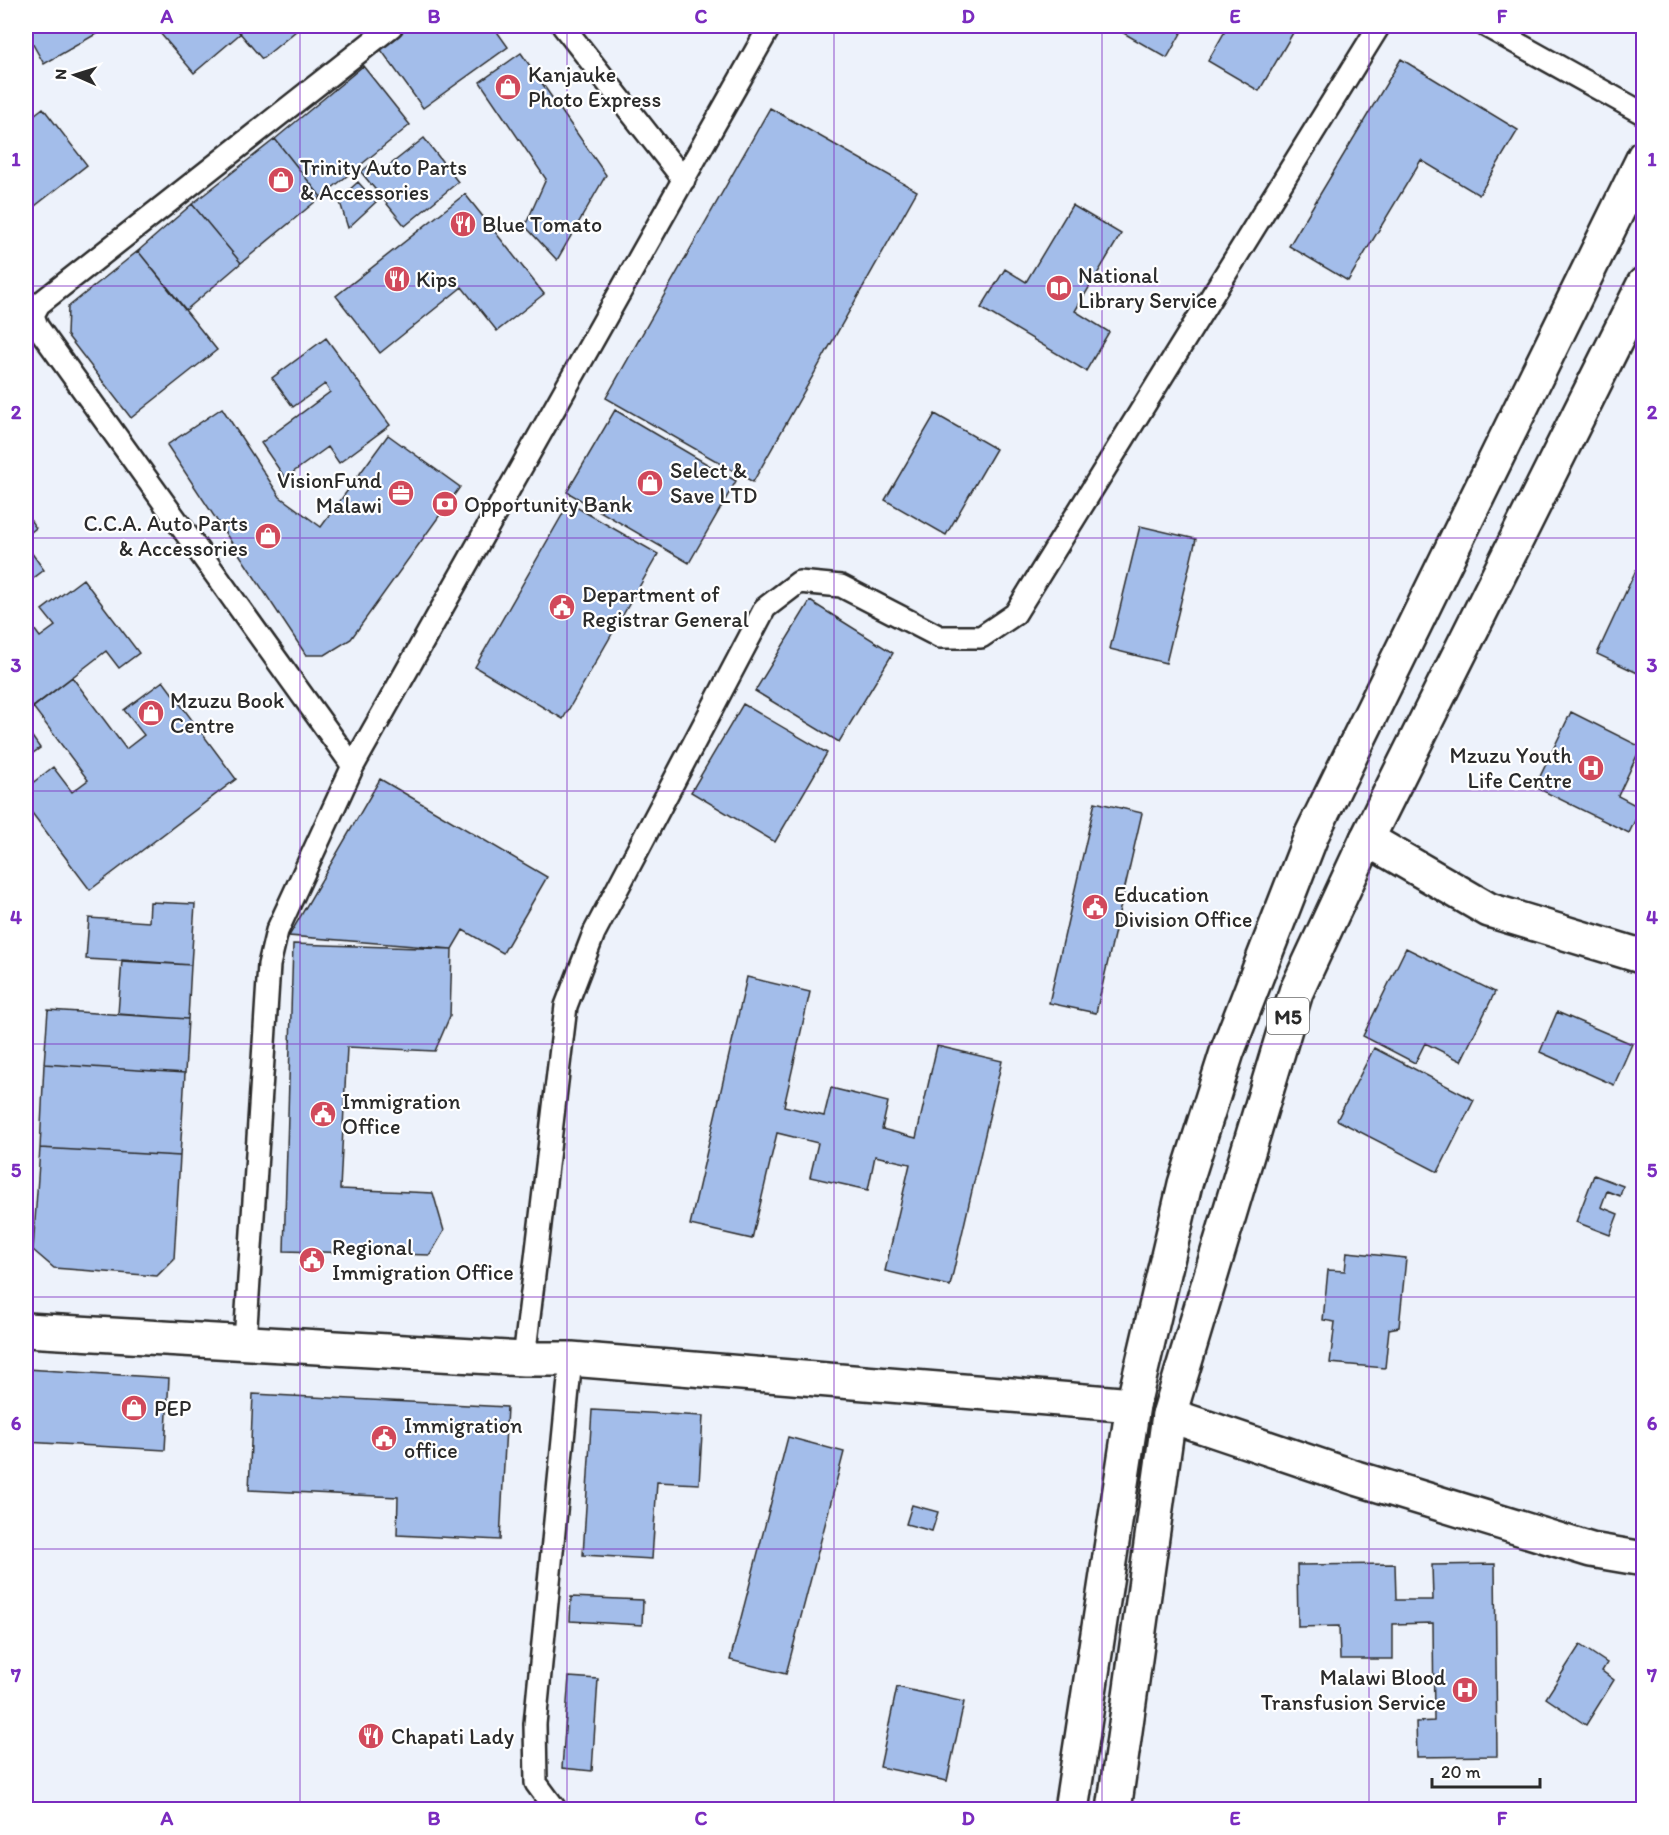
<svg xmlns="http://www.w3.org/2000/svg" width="1669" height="1835" viewBox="0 0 1669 1835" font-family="Itim,sans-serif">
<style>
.building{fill:#a3bdea;stroke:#2b2b2b;stroke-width:1.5}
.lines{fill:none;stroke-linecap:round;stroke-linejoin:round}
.lane-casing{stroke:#2b2b2b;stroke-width:26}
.street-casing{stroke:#2b2b2b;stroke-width:38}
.highway-casing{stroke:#2b2b2b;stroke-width:38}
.lane{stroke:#fff;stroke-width:21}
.street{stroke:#fff;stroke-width:33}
.highway{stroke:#fff;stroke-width:33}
.grid{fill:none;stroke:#7b2cbf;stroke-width:1.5;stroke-opacity:0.55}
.labels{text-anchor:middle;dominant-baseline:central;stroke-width:4.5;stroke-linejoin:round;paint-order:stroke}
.shield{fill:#fff;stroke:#6b6b6b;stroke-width:1.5}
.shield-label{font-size:21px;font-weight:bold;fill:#2b2b2b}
.poi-label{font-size:22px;fill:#2b2b2b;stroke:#fff;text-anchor:start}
.neatline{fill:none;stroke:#7b2cbf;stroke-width:2}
.grid-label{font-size:20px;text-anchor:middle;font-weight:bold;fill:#7b2cbf}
</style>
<rect width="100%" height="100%" fill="#edf2fb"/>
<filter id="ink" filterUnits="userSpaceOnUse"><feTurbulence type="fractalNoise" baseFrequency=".0167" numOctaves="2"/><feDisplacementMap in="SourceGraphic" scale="12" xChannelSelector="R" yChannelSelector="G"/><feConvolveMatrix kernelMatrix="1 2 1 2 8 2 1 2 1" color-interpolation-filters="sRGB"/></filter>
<g filter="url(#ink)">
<path class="building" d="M26,26H110L44,64L26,32Z
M154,26H234L241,33L194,73Z
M234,26H302L262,59Z
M409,26H493L508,47L423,108L379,47Z
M1123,26H1185L1167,58L1120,31Z
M1228,26H1297L1259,91L1208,61Z
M521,53L606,175L557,260L525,226L546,179L480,82Z
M1401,59L1518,130L1479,195L1421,160L1348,281L1289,246Z
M363,66L410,125L321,197L275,139Z
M43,108L87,165L26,213V121Z
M770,108L917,191L753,482L606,398Z
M424,138L458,182L405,226L361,172L372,163L386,168Z
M275,139L321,197L241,263L192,204Z
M358,182L376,202L348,228L339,199Z
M465,194L544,294L497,331L462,287L380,353L336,296Z
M192,204L241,263L186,310L138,251Z
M1072,205L1121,234L1075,311L1109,332L1086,371L981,308L1005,269L1026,282Z
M138,251L217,350L131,418L67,335L68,307Z
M326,338L390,425L339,463L328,447L285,478L261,443L330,392L325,384L293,407L272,378Z
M222,408L280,497L321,527L388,435L460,487L351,639L325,655H306L167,445Z
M615,410L736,481L689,563L567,492Z
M935,414L996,449L946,535L885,500Z
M569,503L658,554L563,719L475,667Z
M26,514L36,528L26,536Z
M1140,526L1196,539L1166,663L1110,649Z
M26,545L44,570L26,584Z
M1636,570L1644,574V676L1597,654Z
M83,579L139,653L119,668L106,651L26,713V618L40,637L55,626L42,610Z
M810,601L893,653L839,742L755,691Z
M72,677L126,749L144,735L124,710L163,681L236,779L90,890L26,805V788L53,767L72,792L88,780L33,707Z
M743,704L827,753L775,842L691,792Z
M1571,712L1641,747L1618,796L1641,808L1629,833L1535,787Z
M26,728L40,748L26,758Z
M380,779L547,877L503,953L463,930L452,949L289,936Z
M1095,802L1142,813L1096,1013L1049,1003Z
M150,902L195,904L191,965L86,959L89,918L149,922Z
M293,944L452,949L450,1016L435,1051L347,1047L340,1189L433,1193L444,1231L430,1255L284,1251Z
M1406,948L1495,992L1461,1061L1425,1043L1415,1063L1363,1036Z
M122,960L191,965L188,1019L118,1014Z
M26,975H28L26,1024Z
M747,977L810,992L784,1106L824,1116L831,1088L888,1102L882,1129L916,1138L937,1046L1002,1061L950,1286L885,1271L910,1164L875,1156L868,1190L810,1177L818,1143L777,1133L752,1239L690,1225Z
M48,1010L188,1019L185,1073L44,1064Z
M1557,1012L1632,1044L1614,1085L1540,1052Z
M1374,1048L1474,1100L1438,1172L1337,1120Z
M44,1064L185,1073L180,1156L40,1148Z
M40,1148L180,1156L174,1259L157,1276L54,1268L33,1250Z
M1594,1175L1623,1186L1620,1196L1607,1191L1601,1207L1618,1214L1610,1235L1576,1222Z
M1347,1252L1406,1258L1399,1327L1389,1329L1385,1368L1330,1363L1335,1322L1323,1320L1328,1270L1345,1271Z
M26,1369L169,1378L165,1450L26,1442Z
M253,1394L507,1407L500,1540L397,1535L398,1497L249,1490Z
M592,1410L703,1416L699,1484L657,1482L652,1559L583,1555Z
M788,1437L844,1452L786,1674L730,1660Z
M912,1505L938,1512L932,1531L906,1524Z
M1395,1564L1396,1600H1433L1432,1565L1495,1564L1497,1756L1417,1757L1416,1722L1434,1721L1433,1623L1393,1624V1659H1340L1339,1626L1298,1627L1297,1565Z
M571,1597L643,1600L642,1625L570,1621Z
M1580,1645L1607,1663L1602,1671L1614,1680L1586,1725L1546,1698Z
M569,1677L598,1679L592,1771L562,1768Z
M897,1687L964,1702L947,1781L880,1767Z"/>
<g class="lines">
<defs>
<path id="lane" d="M563,26L684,180
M1486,26L1644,114
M353,766L37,326L33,315L39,304L392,26
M245,1342L269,965L277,931L353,766L770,26
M524,1359L566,1006L594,933L765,608L799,582L841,586L940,637H981L1015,614L1379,26
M556,1810L536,1783L535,1724L571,1359"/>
<path id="street" d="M1367,839L1489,910L1644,957
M26,1330L524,1359H571L1133,1405
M1169,1415L1356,1478L1591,1550L1644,1559"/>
<path id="highway" d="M1071,1810L1133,1405L1185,1184L1227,1052L1312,834L1644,157
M1114,1810L1169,1415L1296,992L1367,839L1644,284"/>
</defs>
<use href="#lane" class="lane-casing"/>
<use href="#street" class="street-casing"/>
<use href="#highway" class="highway-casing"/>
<use href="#lane" class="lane"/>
<use href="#street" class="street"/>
<use href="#highway" class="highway"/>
</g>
</g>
<path class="grid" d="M300,26V1810M567,26V1810M834,26V1810M1102,26V1810M1369,26V1810M26,286H1644M26,538H1644M26,791H1644M26,1044H1644M26,1297H1644M26,1549H1644"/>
<defs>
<symbol id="shop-disc" viewBox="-11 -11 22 22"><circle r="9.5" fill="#d1495b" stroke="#fff"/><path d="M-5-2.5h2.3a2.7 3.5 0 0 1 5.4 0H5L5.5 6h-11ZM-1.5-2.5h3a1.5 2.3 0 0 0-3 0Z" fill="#fff"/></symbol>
<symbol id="restaurant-disc" viewBox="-11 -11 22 22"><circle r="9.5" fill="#d1495b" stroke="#fff"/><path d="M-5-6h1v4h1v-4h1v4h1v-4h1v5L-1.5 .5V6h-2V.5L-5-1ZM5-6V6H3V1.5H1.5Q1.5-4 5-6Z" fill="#fff"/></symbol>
<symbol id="library-disc" viewBox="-11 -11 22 22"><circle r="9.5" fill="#d1495b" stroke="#fff"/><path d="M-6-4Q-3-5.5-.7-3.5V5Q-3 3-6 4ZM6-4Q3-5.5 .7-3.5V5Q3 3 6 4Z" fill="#fff"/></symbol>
<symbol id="office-disc" viewBox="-11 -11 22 22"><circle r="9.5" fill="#d1495b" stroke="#fff"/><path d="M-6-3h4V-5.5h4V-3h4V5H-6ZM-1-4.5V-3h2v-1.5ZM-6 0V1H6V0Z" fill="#fff"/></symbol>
<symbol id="bank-disc" viewBox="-11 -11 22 22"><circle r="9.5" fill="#d1495b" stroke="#fff"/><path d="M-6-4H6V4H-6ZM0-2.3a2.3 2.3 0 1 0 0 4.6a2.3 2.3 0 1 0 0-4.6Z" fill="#fff"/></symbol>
<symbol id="civic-disc" viewBox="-11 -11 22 22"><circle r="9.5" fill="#d1495b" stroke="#fff"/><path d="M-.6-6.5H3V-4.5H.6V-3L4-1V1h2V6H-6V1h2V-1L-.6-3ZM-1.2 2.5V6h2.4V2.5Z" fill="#fff"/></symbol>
<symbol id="hospital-disc" viewBox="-11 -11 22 22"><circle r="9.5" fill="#d1495b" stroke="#fff"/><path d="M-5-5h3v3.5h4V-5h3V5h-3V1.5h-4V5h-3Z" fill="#fff"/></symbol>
</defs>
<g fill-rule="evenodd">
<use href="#shop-disc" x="493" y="72" width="30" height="30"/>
<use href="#shop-disc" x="266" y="165" width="30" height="30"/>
<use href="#restaurant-disc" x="448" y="209" width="30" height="30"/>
<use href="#restaurant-disc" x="382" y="264" width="30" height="30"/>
<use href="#library-disc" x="1044" y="273" width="30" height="30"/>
<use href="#shop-disc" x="635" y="468" width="30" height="30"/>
<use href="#office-disc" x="386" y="478" width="30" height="30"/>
<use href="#bank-disc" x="430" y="489" width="30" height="30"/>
<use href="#shop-disc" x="253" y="521" width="30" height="30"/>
<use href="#civic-disc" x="547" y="592" width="30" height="30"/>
<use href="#shop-disc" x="136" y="698" width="30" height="30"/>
<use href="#hospital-disc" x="1576" y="753" width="30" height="30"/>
<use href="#civic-disc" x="1080" y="892" width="30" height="30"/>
<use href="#civic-disc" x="308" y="1099" width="30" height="30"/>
<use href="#civic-disc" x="297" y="1245" width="30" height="30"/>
<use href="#shop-disc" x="119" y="1393" width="30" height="30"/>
<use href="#civic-disc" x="369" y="1423" width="30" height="30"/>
<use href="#hospital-disc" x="1450" y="1675" width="30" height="30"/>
<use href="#restaurant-disc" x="356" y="1721" width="30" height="30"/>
</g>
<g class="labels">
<rect class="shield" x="1267" y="998" width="42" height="36" rx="4.5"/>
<g class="shield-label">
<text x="1288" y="1016">M5</text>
</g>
<g class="poi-label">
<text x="528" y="74">Kanjauke<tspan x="528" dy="25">Photo Express</tspan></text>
<text x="300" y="167">Trinity Auto Parts<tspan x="300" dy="25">&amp; Accessories</tspan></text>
<text x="482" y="224">Blue Tomato</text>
<text x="1078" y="275">National<tspan x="1078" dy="25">Library Service</tspan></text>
<text x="416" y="279">Kips</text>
<text x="670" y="470">Select &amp;<tspan x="670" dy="25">Save LTD</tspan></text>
<text x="382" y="480" text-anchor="end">VisionFund<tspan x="382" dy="25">Malawi</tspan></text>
<text x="464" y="504">Opportunity Bank</text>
<text x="248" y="523" text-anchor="end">C.C.A. Auto Parts<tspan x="248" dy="25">&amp; Accessories</tspan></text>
<text x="582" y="594">Department of<tspan x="582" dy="25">Registrar General</tspan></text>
<text x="170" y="700">Mzuzu Book<tspan x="170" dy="25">Centre</tspan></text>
<text x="1572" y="755" text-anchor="end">Mzuzu Youth<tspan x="1572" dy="25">Life Centre</tspan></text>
<text x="1114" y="894">Education<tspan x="1114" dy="25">Division Office</tspan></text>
<text x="342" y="1101">Immigration<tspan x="342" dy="25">Office</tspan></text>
<text x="332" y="1247">Regional<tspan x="332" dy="25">Immigration Office</tspan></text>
<text x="154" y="1408">PEP</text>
<text x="404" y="1425">Immigration<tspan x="404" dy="25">office</tspan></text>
<text x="1446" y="1677" text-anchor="end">Malawi Blood<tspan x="1446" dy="25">Transfusion Service</tspan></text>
<text x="391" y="1736">Chapati Lady</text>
</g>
</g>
<rect width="1669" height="1835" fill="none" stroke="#fff" stroke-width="66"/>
<g transform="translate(75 75) rotate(273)" stroke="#ffffff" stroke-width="4.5" paint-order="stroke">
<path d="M0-4.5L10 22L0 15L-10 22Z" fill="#2b2b2b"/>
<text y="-9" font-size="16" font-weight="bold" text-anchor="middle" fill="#2b2b2b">N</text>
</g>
<path d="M1432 1778v9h108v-9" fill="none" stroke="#2b2b2b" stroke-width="3"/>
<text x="1441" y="1778" font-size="18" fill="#2b2b2b" stroke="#ffffff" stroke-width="4.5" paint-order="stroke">20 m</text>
<rect x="33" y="33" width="1603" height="1769" class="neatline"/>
<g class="grid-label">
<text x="167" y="23">A</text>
<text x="434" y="23">B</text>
<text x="701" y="23">C</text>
<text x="968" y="23">D</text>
<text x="1235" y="23">E</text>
<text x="1502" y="23">F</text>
<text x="16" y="166">1</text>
<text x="1652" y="166">1</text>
<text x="16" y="419">2</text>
<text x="1652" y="419">2</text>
<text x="16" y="672">3</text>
<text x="1652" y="672">3</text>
<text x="16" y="924">4</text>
<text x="1652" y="924">4</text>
<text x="16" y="1177">5</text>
<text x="1652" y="1177">5</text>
<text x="16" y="1430">6</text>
<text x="1652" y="1430">6</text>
<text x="16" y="1682">7</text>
<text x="1652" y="1682">7</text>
<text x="167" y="1825">A</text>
<text x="434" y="1825">B</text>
<text x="701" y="1825">C</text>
<text x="968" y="1825">D</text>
<text x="1235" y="1825">E</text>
<text x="1502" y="1825">F</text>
</g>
</svg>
